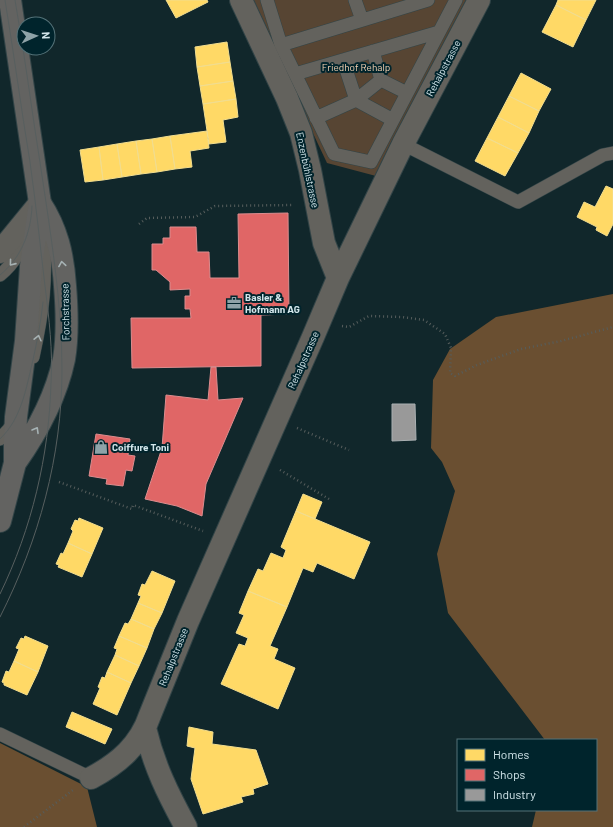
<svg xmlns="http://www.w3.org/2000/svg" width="613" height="827" viewBox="0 0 613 827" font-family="Barlow,sans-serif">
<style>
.green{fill:#574533}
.forest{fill:#6a4f31}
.homes{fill:#ffd966;stroke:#f2dd8e}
.shops{fill:#e06666;stroke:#dc8c8e}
.industry{fill:#999;stroke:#aab0b2}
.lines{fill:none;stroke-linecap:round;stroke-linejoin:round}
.service-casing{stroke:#324447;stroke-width:14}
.minor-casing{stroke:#324447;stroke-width:24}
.secondary-casing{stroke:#324447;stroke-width:24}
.path{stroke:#565d5c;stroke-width:2.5;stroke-dasharray:1 3;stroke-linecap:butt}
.service{stroke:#63625d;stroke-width:13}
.minor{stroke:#63625d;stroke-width:22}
.secondary{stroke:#636361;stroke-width:22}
.tram{stroke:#575f5f;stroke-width:1}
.oneway{stroke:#a6b1b2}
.oneway2{stroke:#a6b2b4}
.labels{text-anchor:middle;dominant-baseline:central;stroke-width:4;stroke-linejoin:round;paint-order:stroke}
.park-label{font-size:10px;fill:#f8d4b4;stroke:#00242c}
.street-label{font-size:10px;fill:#d2e6eb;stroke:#00242c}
.poi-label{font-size:10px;font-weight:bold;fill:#d2e6eb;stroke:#00242c;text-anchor:start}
</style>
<rect width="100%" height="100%" fill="#11272b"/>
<path class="green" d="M250,0H467L376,176L327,163Z"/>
<path class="forest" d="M613,294V827H532L536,810H596V740H545L448,613L437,554L455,491L442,462L431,448L433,380L450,349L496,317Z
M0,743L87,787L97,827H0Z"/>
<path class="homes" d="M166,0H207L208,2L176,18Z
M558,0H596L586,20L556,5Z
M556,5L586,20L573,47L542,32Z
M227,42L230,62L197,67L195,47Z
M230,62L233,81L200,86L197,67Z
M521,73L551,89L539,111L509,96Z
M233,81L236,99L203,104L200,86Z
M509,96L539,111L529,133L498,117Z
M236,99L238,117L223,120L226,142L209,144L203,104Z
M498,117L529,133L518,153L487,138Z
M207,131L209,148L190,151L192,167L175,169L170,136Z
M170,136L175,169L157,172L152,139Z
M487,138L518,153L505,176L475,161Z
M152,139L157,172L141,174L136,141Z
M136,141L141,174L122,177L117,144Z
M117,144L122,177L103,180L99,147Z
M99,147L103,180L85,182L80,150Z
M606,186L613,189V224L607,236L596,230L597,227L577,217L584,202L595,207Z
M303,494L322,502L315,519L296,511Z
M296,511L370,542L354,579L317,563L313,572L303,568L287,607L248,591L258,569L263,571L271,553L283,558L286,550L281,547Z
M79,518L103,528L92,554L68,543L73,531L71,529L75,520L78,521Z
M68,543L92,554L82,577L58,567L59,565L56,564L61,553L63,554Z
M152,571L175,581L162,613L138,603L141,596L138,595L142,584L145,585Z
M248,591L287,607L270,646L278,649L274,659L295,668L278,709L221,684L239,644L245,646L248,638L236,633L244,615L239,613Z
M138,603L162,613L154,629L131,619Z
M131,619L154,629L147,648L119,636L125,623L128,624Z
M25,636L48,646L38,672L14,661L19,649L16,648L21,638L24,639Z
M119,636L147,648L139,666L115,655L117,649L114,648Z
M115,655L139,666L131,683L107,672Z
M14,661L38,672L27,695L4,685V683L2,682L6,671L9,672Z
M107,672L131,683L117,715L93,704L100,688L98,687L102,677L105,678Z
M72,712L112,729L105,744L66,727Z
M189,727L213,732L212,744L256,750L268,784L253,789L254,794L241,797L243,802L203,814L191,779L195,748L187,746Z"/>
<path class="shops" d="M288,213L289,314L261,315V366L132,368L131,318H191L190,309H185V296H190V289L170,290V282L156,270H152V244H163V238H170V227H196L197,252H209L210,278H239L238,214Z
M211,367H216L218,400L243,398L206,484L202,516L177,506L145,499L162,448L166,395L208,400Z
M96,434L130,439L128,455L135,456L132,471L126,470L123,486L106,484L107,479L89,476Z"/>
<path class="industry" d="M392,404H415L416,440L392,441Z"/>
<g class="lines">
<defs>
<path id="service" d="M267,0L281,45L334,154L371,162L456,0
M355,0L362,20
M281,45L428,0
M373,51L381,80L407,93
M343,60L356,100L393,120
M295,74L439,32
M316,118L356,100L381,80
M403,144L518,202L603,155L613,153
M0,275C15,263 22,248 29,230
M33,357C43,312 47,279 43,232
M0,439L9,429L15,420
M0,734L91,778"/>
<path id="minor" d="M241,0L287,98L301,133L310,170L324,243L338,278
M0,252L40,203
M145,728C154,766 168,794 186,827
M91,778C119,763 140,745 150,715L188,621L313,337L338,278L403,144L479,0"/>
<path id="secondary" d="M15,463C37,432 56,397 64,359C68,335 67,310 65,286C63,255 57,229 40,203
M0,521L15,463V441L16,417L26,341L31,266L40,203L10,0"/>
</defs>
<use href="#service" class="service-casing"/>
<use href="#minor" class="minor-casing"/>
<use href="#secondary" class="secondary-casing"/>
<path class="path" d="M139,224L147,218L195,217L215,206L293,205
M342,326L349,327L369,316L402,317L424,320L445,334L451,348L450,373L455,376L477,365L521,349L561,341L613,327
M297,428L349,450
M280,470L329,499
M59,482L132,509L133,505L203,531
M24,827L73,790"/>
<use href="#service" class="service"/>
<use href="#minor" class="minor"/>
<use href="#secondary" class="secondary"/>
<path class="tram" d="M0,275C21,258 31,233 32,206
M0,439C22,418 26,388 33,360C37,341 41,322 43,302
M0,594C32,528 49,456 51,383C53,351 49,318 45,286C40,245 36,204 30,162C21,108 14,54 5,0
M0,617C39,540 62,456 62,370C62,303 51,236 41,169C32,113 25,56 15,0"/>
</g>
<defs><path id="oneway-chevron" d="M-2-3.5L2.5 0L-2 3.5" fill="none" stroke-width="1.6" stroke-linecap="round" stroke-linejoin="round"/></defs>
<g class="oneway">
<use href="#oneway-chevron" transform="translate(12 263) rotate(129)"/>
<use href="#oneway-chevron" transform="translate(38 338) rotate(-77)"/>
</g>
<g class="oneway2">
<use href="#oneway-chevron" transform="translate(62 264) rotate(-99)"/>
<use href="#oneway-chevron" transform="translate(36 430) rotate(-60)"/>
</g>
<defs>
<symbol id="office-bare" viewBox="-9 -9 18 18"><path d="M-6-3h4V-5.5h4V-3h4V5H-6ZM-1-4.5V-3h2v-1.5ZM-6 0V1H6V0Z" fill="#8ea3a8" stroke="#00242c" stroke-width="2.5" paint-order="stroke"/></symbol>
<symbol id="shop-bare" viewBox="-9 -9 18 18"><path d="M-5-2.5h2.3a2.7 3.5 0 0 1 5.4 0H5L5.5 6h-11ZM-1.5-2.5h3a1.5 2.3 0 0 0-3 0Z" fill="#8ea3a8" stroke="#00242c" stroke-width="2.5" paint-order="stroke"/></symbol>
</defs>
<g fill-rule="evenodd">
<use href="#office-bare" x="224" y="293" width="20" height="20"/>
<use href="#shop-bare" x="91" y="437" width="20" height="20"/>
</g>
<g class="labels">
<g class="park-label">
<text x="356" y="67">Friedhof Rehalp</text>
</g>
<g class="street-label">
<text transform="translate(443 68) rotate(-62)">Rehalpstrasse</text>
<text transform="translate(308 170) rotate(78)">Enzenbühlstrasse</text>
<text transform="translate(65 312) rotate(-91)">Forchstrasse</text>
<text transform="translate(303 360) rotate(-66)">Rehalpstrasse</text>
<text transform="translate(173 657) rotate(-68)">Rehalpstrasse</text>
</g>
<g class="poi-label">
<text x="245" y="297">Basler &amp;<tspan x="245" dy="12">Hofmann AG</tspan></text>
<text x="112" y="447">Coiffure Toni</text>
</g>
</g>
<rect x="457" y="739" width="140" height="72" fill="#00242c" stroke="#547278"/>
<rect x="465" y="749" width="20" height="12" fill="#ffd966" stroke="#547278"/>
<text x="493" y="759" font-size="12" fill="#d2e6eb">Homes</text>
<rect x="465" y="769" width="20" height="12" fill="#e06666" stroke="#547278"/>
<text x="493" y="779" font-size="12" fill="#d2e6eb">Shops</text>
<rect x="465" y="789" width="20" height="12" fill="#999999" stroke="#547278"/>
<text x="493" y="799" font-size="12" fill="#d2e6eb">Industry</text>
<g transform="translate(36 36) rotate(87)"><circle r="19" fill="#00242c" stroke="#547278"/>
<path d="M0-3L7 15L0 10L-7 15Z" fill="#8ea3a8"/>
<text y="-6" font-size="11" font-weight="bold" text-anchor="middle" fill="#d2e6eb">N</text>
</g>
</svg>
